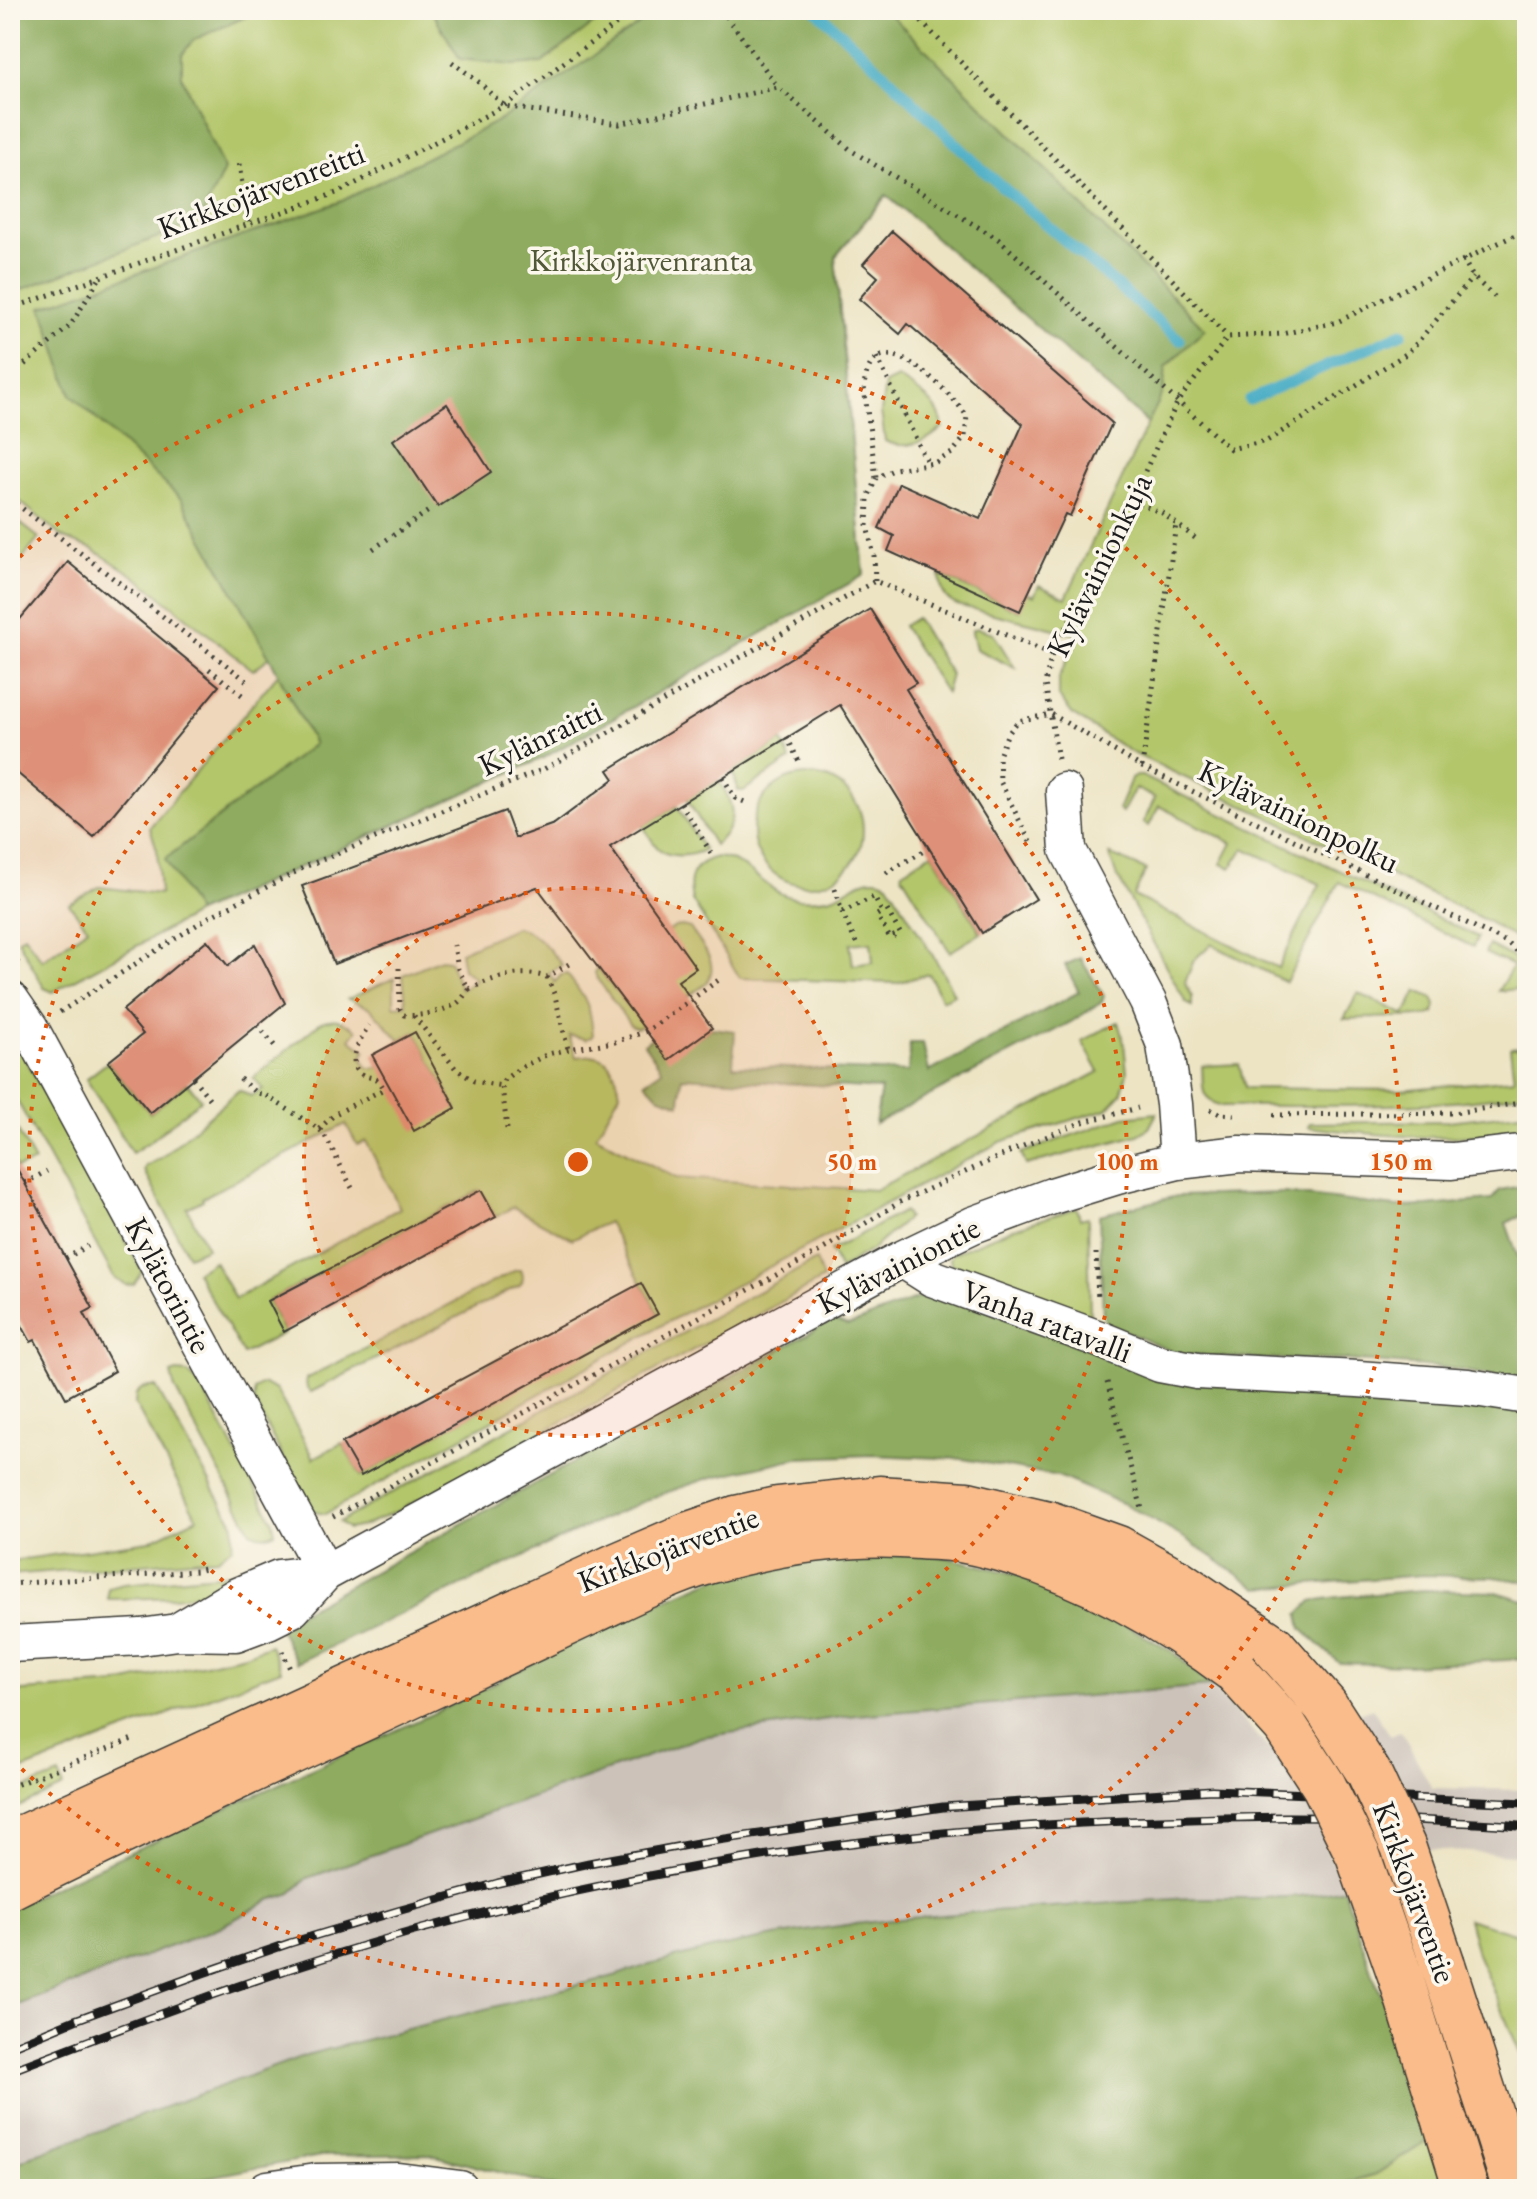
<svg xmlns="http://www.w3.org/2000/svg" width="1537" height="2199" viewBox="0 0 1537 2199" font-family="'EB Garamond',serif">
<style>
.built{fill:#eed7bb}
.industrial{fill:#ccc2b9}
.green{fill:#b3c66a;stroke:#687143;stroke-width:2;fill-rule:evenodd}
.forest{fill:#8eab5e;stroke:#55643d;stroke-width:2}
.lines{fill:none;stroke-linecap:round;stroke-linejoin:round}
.stream{stroke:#45abc4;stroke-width:11}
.building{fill:#de9178}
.minor-casing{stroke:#3b3a35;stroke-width:39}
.major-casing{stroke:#3b3a35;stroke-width:47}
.path{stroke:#3b3a35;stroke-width:5;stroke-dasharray:2 6;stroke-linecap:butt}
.minor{stroke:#fff;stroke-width:36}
.major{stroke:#f9bc8a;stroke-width:44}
.rail-casing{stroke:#1c1c1c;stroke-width:9}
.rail{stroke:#fbf7ec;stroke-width:6;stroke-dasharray:18;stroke-linecap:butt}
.major-bridge-casing{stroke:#3b3a35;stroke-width:47;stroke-linecap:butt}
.major-bridge{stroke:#f9bc8a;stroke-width:44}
.ring{fill:none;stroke:#de560d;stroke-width:4;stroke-dasharray:4 8}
.labels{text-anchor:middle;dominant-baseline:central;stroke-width:7;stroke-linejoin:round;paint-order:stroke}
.street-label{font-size:32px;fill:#1c1c1c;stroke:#fbf7ec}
.park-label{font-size:32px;fill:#515837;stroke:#fbf7ec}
.centre{fill:#de560d;stroke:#fbf7ec;stroke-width:4}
.ring-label{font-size:24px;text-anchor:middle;font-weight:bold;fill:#de560d;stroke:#fbf7ec;stroke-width:7;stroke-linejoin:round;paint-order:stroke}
</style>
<rect width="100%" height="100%" fill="#fbf7ec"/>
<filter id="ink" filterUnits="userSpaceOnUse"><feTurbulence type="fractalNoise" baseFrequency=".0125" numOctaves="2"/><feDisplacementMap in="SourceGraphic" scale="16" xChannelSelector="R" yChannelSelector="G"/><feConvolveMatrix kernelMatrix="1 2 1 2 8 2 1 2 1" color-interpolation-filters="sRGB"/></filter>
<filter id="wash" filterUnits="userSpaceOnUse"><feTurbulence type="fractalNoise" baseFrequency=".006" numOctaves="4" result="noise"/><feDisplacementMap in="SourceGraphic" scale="32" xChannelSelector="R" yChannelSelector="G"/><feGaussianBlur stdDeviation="1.8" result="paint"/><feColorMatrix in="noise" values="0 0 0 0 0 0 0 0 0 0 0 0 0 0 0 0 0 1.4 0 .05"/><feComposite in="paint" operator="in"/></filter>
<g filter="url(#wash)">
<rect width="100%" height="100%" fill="#ede4c4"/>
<path class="built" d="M10,466L181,499L271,660L314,744L197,913L53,992L44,988L10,925Z"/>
<path class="industrial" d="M1211,1686L1268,1748L1372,1708L1391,1736L1401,1731L1432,1788L1527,1790V1856L1324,1842L1344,1889L1309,1895L1274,1898L1180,1899L962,1914L874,1923L764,1938L659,1961L614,1976L306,2055L36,2154L10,2167V2008L220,1927L270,1900L291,1893L308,1878L701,1737L857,1715Z"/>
<path class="green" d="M10,10H1527V946L1487,921L1131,752L1073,715L1059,697V677L1079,635L957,605C943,599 941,590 940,575L1019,611L1027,593L1034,596L1039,585L1066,598L1148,423L887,195L835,257L864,575L543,758L197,913L53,992L44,988L18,940L24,935L42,960L88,928L69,904L99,887L160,894L157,850L150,827L278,674L314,744L530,432L181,499L270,657L253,670L136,577L92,549L62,537L10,493Z
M898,378C918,392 939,401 943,427C928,442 905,451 885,441L881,412L885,384Z
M10,515L39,538L19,563L10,557Z
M916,618L951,675L946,693L903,626Z
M977,628L993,633L1015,668L976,649L972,632V630Z
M782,741L790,760L743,791L738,790L733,771Z
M753 830a55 55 0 1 1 110 0a55 55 0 1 1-110 0Z
M1136,776H1142L1478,937L1473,947L1339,882L1286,982L1211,944L1194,960L1185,982L1192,996V1006L1186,1003L1116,874L1109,854L1146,870L1134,896L1278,968L1320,884L1244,848L1231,868L1221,864L1232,843L1159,806L1149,826L1143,823L1155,798L1135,788L1122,813L1118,810L1131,779Z
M718,780C735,804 739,825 714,845L687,799Z
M677,806L704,850C692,856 670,859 659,849C653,844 648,833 643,826Z
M932,853L981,933L950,952L902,875L903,871Z
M717,857C754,861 763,894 799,899C812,900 825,900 837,895C855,886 868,872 888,883L941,969L954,994L942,1000L929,974L896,983L740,978L692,900C687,878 693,862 717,857ZM871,942L873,962L853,965L850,944Z
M682,926L690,928C702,947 721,963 706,984L645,1025L637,1028L630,1025L597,978L595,973L597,967L633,1013L669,931L675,927Z
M516,927C538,933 548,948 562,965L549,973L555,982L561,975L567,974C585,998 591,1004 593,1036L586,1039L569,1035L576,1057C582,1057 590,1054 596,1056C612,1059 618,1079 620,1093L596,1136L676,1178L875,1190L1099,1072L1082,1041L1118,1022L1124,1043L1127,1073L1121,1094L1107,1109L1000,1142L664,1324L325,1514L315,1512L308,1505L254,1402V1390L258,1386L264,1384L276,1390L314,1458L342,1443L361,1476L500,1399L483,1367L503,1357L521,1387L658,1313L608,1222L572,1239L513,1207L496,1217L480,1190L268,1301L284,1333L243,1354L196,1272L214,1261L235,1299L400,1208L366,1141L357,1145L346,1124L202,1198L203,1200L187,1208L207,1248L188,1256L144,1170L146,1166L161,1158L239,1090L251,1096L263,1089L253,1078L321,1022C336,1016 344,1021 357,1030L350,1039L366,1051L362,1056C364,1066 368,1071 379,1067L456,1108L415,1032L400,1040L370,1008L348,999L394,978V1006L406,1005L403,975L440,959L449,960L461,990L476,980L463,969L460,952Z
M1489,945L1510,956L1527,971V988L1498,991L1513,966L1485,953Z
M1417,991L1433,998L1436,1005L1434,1013L1425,1016L1344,1019L1358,993L1405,1015Z
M18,1045L142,1271L134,1284L126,1285L115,1279L10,1088V1049Z
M1527,1047V1093C1427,1110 1324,1105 1222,1106C1198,1099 1204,1088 1202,1066L1239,1064L1245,1088L1400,1090L1514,1079L1510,1048Z
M108,1062L150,1113L187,1083L201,1099L152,1140L132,1153L86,1079Z
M1527,1112V1129C1453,1143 1382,1136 1308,1127L1310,1123L1448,1121Z
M1157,1113L1149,1128L1138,1135L1026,1165L1021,1153L1124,1117Z
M10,1117L35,1162L17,1168L10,1156Z
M1077,1208L1080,1219L1088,1217L1090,1316L951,1264L950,1258L954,1253L1014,1228Z
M904,1211L908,1218L871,1250L840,1269L830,1251Z
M816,1260L823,1279L400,1510L363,1526L348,1529L339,1522Z
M516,1270H521C524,1276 524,1280 520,1285L311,1392L307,1389L306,1379Z
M177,1372L188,1373L200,1385L272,1519L275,1532C265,1537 260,1537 251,1531L175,1389L171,1374Z
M149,1387H156L234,1525L232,1547L217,1558L10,1575V1561L149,1541L197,1518L135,1404L136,1394L141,1389Z
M236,1573L241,1582C196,1600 155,1598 108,1599V1588L124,1584Z
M270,1645L281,1670L10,1775V1692L117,1684L245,1655Z
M59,1775L63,1787L10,1811V1794Z
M1468,1919L1527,1937V2068L1477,1954Z
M1432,2138L1445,2189H1325L1376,2174Z"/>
<path class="forest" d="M10,10H261L193,40L182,55V77L224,170L200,221L10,294Z
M431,10H612L542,63L513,65L460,59Z
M660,10H886L1205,329L1166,367L1163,393L1148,423L886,195L835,257L864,575L543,758L197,913L165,859L314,744L271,660L181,499L71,395L42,307L342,201L500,120Z
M1080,958L1104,996L1102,1002L1071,1022L875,1124L881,1089L682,1077L680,1104L660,1097L645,1082L662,1070L644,1044L677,1018L694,1040L712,1028L735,1031L733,1066L908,1072L910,1043H923L929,1072L1079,992L1065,965Z
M1527,1185V1213L1506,1223L1527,1282V1382L1448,1368L1347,1360L1260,1359L1177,1354L1106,1323L1103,1315L1099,1215L1177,1196L1284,1193L1395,1207L1428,1206L1491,1200L1500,1190Z
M920,1297L968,1304L1295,1385L1527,1411V1582L1494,1577L1423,1575L1258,1588L1186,1539L1126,1505L1058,1476L963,1459L871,1455L797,1458L709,1478L656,1496L575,1532L297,1663L277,1625L833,1320L848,1326Z
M898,1546L1050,1582L1173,1652L1211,1686L857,1715L701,1737L308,1878L291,1893L270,1900L220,1927L10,2008V1907L447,1707L624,1617L738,1569Z
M1424,1590L1497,1592L1527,1601V1659L1408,1665L1339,1663L1302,1629L1299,1614L1312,1601L1337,1597Z
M1344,1889L1377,1986L1390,2010L1432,2138L1376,2174L1325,2189H563L428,2154L321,2156L183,2182L160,2189H10V2167L36,2154L306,2055L614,1976C793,1916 987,1912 1174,1899C1219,1896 1264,1901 1308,1895C1320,1894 1332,1891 1344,1889Z"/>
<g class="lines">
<path class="stream" d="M816,10L882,71L984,171L1180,340
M1249,400L1402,333"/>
</g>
<g id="blocks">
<path class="building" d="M892,231L1112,423L1070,516L1065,514L1020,611L888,551L894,536L879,528L899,483L980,519L1023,424L908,324L900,334L859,299L878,277L863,264Z
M447,404L491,472L438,507L393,440Z
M68,562L219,686L94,837L10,767V631Z
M870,609L916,683L906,689L1036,899L982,933L840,705L610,847L696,968L678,981L712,1028L668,1060L537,887L334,964L302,886L505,811L515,838L554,824L614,779L608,770Z
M207,940L228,966L255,944L285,1003L150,1113L108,1062L143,1034L123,1010Z
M415,1032L456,1108L414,1131L372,1055Z
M10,1156L93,1308L84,1313L115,1371L66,1398L35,1340L31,1342L10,1304Z
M481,1190L496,1217L284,1332L268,1301Z
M641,1283L658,1314L361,1476L342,1443Z"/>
</g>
</g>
<g filter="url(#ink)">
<use href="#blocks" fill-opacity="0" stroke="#3b3a35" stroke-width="2"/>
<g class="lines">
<defs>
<path id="minor" d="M1064,791L1068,850L1148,1002L1165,1045L1174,1104L1178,1161
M10,999L30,1028L325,1573
M902,1259L932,1278L1099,1339L1160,1364L1197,1371L1358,1379L1468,1387L1527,1396
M177,1632L237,1596L279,1578L325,1573
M10,1644L141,1637L177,1632L236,1633L268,1621L292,1609L325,1573L902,1259L973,1225L1052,1196L1117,1176L1178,1161L1240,1154L1452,1161L1527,1152
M267,2189L316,2182L398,2181L460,2189"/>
<path id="major" d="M10,1843L617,1565L689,1534L736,1518L777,1509L879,1498L967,1504L1048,1523L1118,1548L1177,1581L1274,1647
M10,1887C147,1818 288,1754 427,1689C482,1663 537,1637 591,1612C629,1594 668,1574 708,1562C777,1542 848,1531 920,1537C933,1538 947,1538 960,1540C1061,1559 1154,1610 1236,1672
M1443,1965L1515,2189
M1401,1978L1466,2189"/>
</defs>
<use href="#minor" class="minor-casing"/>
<use href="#major" class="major-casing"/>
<path class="path" d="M722,10L778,87
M910,10L1228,337
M1522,10L1527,16
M452,62L484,86L504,106L619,124L778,87L852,151L998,239L1230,449L1267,441L1409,352L1473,277
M239,164L248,223
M1463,259L1473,277L1497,299
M10,309L339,192L504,106L636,10
M877,357L928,464
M10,371L24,365L70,326L101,276
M10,499L251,684
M1132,500L1162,513L1195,538
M373,549L430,510
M875,581L874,556L867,526L868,498L876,478L895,469L934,463L952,453L965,437L967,416C948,389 872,312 864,387L876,478
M209,669L242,695
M787,737L800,764
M1058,759L1045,683L1052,654L1123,518L1178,401L1228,337L1282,334L1337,322L1527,229
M1142,767L1176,524
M723,777L735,798L747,803
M681,803L711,853
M1030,842L1000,781L999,756L1007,735L1018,721L1051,714L1142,767L1506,942L1527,959
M886,873L929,848
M835,889L842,912L856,943
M842,912L874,897L882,912L877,915L890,938L900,933L887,910L882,912
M10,948L18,963
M399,968L400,1009L404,1015C420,1017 441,1012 456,1004C462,1000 465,994 469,989L458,969L454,945
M547,977L555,996L568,1049
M469,989C496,977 518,969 547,977L569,964
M60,1012L209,917L307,866L544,769L875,581L1052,654
M414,1016L456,1069L474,1081L502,1086
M258,1025L277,1049
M193,1078L212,1102
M240,1079L256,1093L263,1094L319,1129L324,1134L352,1188
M1210,1109L1220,1114L1235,1115
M1273,1115L1454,1113L1527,1102
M319,1129L335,1114L384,1089C376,1074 374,1080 363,1075C343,1064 362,1037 369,1025
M507,1129L502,1086L504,1080L518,1069L548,1054L574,1048L615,1042L647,1031L720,979
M25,1183L47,1171
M1096,1253L1098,1300
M66,1258L88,1246
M1107,1382L1142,1509
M333,1517L822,1250L900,1202L1018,1148L1083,1122L1138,1108
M10,1584L196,1571L209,1568
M282,1651L291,1671
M10,1787L135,1738"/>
<use href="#minor" class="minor"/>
<use href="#major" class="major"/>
<defs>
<path id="rail" d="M10,2047L75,2020L203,1973L290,1943L401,1910L498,1883L589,1863L698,1843L943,1807L1212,1790L1527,1803
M10,2071C141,2020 272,1971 407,1933C582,1885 762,1850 943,1833C1016,1826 1088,1822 1161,1820C1252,1816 1343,1816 1434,1821C1465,1823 1496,1823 1527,1827"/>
</defs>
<use href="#rail" class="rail-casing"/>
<use href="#rail" class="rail"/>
<defs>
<path id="major-bridge" d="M1274,1647L1325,1705L1369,1773L1403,1846L1443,1965
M1236,1672L1285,1726L1324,1786L1358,1855L1401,1978"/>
</defs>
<use href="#major-bridge" class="major-bridge-casing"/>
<use href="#major-bridge" class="major-bridge"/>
</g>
</g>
<circle cx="578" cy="1162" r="274" fill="#de560d" fill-opacity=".12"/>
<g class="ring">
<circle cx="578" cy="1162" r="274"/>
<circle cx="578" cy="1162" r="549"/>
<path d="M11 565A823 823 0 1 1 11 1759"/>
</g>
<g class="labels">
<g class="street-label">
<text transform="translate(261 190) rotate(-21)">Kirkkojärvenreitti</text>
<text transform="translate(1099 565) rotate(-64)">Kylävainionkuja</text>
<text transform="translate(540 738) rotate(-26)">Kylänraitti</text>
<text transform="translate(1299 816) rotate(26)">Kylävainionpolku</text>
<text transform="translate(898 1265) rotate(-27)">Kylävainiontie</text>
<text transform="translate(169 1285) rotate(62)">Kylätorintie</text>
<text transform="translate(1047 1321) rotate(21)">Vanha ratavalli</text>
<text transform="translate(668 1549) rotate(-21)">Kirkkojärventie</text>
<text transform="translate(1415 1892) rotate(70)">Kirkkojärventie</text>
</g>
<g class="park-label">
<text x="641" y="260">Kirkkojärvenranta</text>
</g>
</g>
<circle cx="578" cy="1162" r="12" class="centre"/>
<g class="ring-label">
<text x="852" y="1170">50 m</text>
<text x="1127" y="1170">100 m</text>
<text x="1401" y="1170">150 m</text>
</g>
<rect width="1537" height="2199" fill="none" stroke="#fbf7ec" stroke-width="40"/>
</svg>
